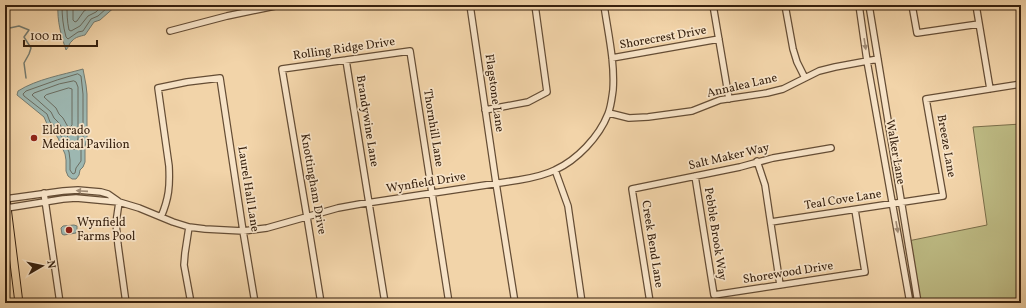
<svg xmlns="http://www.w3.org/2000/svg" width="1026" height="308" viewBox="0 0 1026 308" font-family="Vollkorn,serif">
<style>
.green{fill:#bebc85;stroke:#7a6e4a}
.water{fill:#9db7b1;stroke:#747b70}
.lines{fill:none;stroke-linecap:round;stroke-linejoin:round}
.shore{stroke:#6a6c60;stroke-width:1}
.stream{stroke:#747b70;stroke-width:1.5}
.minor-casing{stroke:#654d35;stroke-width:8}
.major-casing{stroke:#36200e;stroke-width:9}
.minor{stroke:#f7e3c7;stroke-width:5.5}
.major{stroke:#f2d4a9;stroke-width:7}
.oneway{fill:#a08b74}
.poi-dot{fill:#8f2418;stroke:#f7e3c7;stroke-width:1.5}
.labels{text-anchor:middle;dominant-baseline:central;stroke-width:3.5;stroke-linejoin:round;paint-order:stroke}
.street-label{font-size:12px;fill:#36200e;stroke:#f7e3c7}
.poi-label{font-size:12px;fill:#36200e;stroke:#f7e3c7;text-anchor:start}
</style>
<rect width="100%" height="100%" fill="#f2d4a9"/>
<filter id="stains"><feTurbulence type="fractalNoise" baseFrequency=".005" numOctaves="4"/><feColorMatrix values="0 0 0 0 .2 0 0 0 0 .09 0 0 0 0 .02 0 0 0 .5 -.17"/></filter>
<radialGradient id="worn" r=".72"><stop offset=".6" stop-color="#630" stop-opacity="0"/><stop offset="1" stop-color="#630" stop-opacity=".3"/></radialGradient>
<path class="green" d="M1021,124V303H919L908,241L987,225L973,127Z"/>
<path class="water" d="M58,5H117L100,20L94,22L85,35C81,36 75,37 72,41C69,43 69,47 66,50C61,35 57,21 58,5Z
M83,69L86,85L87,94V139L85,146V162L83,167L80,170L79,175L76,179H72L68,176L66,171V160L65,154L58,138L51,127L47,124L44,117L17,95L18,91C37,79 62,75 83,69Z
M74,225L77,226V231L76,232V233L64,235L62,234L61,228L63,226Z"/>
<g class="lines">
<path class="shore" d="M62,5C62,16 63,26 66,37L68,39L78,32L83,31L91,19L98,16L107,8L112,5
M67,5C67,13 67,21 69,30L71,31L80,26L88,16L96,12L103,5
M73,5V20L75,22L77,21L84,11L94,5
M78,74L81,76L83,94V138L81,145V161L76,168L75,173L73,174L72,173L70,170V160L69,152L61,136L54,125L50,122L47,114L24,96L23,94L26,91L57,80Z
M74,81L76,82L78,87V138L76,148L74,150L73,149L66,133L58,122L54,118L51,112L32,95L34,93L59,84Z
M69,88L72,89V125L70,127H68L63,118L59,114L56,108L44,97L46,95Z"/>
<path class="stream" d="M5,29L19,26L29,30L24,37L31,48L29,54L24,63L26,78"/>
<defs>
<path id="minor" d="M470,5L496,183L515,303
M713,5L729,99
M785,5L793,49L797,62L805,78
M859,5L867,61L910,303
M869,5L918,303
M912,5L917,33L979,24
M976,5L990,89
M170,31L227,16L280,5
M612,58L719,39
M346,60L385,303
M485,110L528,102L547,92L535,5
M609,113L629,118L648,117L692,111L720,100L767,93L783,89L819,71L835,67L878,59
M757,161L765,185L780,285
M555,170L568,206L582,303
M695,176L714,295L865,272L855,210
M44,193L60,303
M5,199L63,191L78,190L101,192L108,194L118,201
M119,202L116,223L118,245L126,303
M5,208H7L63,199L76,198L119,202L139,208L173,222L189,227L205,229L243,231L267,228L338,208L360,204L519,180C531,178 543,176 555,170C577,160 599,137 608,114C611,107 612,97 613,90C615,62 608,33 604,5
M161,217C169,198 170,186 169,166L158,88L187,82L220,78L243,231L255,303
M771,222L943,196L926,99L1021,84
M189,227L185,253L184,265L191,303
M321,303L307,217L282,69L410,51L449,303
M644,303L650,302L632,189L740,167L773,158L831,148"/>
<path id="major" d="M5,191L19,303
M5,294L6,303"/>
</defs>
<use href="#minor" class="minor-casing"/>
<use href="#major" class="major-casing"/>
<use href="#minor" class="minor"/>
<use href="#major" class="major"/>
</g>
<defs><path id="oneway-solid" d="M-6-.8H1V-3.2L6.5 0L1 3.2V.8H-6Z"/></defs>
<g class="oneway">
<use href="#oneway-solid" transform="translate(865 44) rotate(81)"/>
<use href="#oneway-solid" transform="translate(82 191) rotate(-176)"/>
<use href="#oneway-solid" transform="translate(897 227) rotate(80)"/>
</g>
<g class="poi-dot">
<circle cx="34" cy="138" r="4"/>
<circle cx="69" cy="230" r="4"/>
</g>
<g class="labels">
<g class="street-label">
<text transform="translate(663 38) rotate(-10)">Shorecrest Drive</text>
<text transform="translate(344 49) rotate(-8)">Rolling Ridge Drive</text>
<text transform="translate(742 86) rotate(-13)">Annalea Lane</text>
<text transform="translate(494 93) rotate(82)">Flagstone Lane</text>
<text transform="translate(367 121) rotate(81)">Brandywine Lane</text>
<text transform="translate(433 128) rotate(81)">Thornhill Lane</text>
<text transform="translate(946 146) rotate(80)">Breeze Lane</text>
<text transform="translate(895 152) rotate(80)">Walker Lane</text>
<text transform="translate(729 157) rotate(-13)">Salt Maker Way</text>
<text transform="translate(426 183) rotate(-9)">Wynfield Drive</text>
<text transform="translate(313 184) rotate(80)">Knottingham Drive</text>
<text transform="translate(248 189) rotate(81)">Laurel Hall Lane</text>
<text transform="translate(843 200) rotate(-9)">Teal Cove Lane</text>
<text transform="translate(715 234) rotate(81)">Pebble Brook Way</text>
<text transform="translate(652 244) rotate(81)">Creek Bend Lane</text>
<text transform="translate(788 273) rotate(-9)">Shorewood Drive</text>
</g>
<g class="poi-label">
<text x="42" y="131">Eldorado<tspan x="42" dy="14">Medical Pavilion</tspan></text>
<text x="77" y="223">Wynfield<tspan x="77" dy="14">Farms Pool</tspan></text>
</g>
</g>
<rect width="1026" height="308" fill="none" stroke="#f2d4a9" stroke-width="20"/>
<rect x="6" y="6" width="1014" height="296" fill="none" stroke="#36200e" stroke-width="2"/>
<rect x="10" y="10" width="1006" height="288" fill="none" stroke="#36200e"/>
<g transform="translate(42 266) rotate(81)" stroke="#f7e3c7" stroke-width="3" paint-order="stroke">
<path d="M0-3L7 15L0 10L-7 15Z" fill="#36200e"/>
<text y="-6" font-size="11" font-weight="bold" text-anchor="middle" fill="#36200e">N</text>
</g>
<path d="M24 40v6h73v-6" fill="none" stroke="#36200e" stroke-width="2"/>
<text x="30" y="40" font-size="12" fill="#36200e" stroke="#f7e3c7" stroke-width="3" paint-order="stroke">100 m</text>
<rect width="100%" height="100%" filter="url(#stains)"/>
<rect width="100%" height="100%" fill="url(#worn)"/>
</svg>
